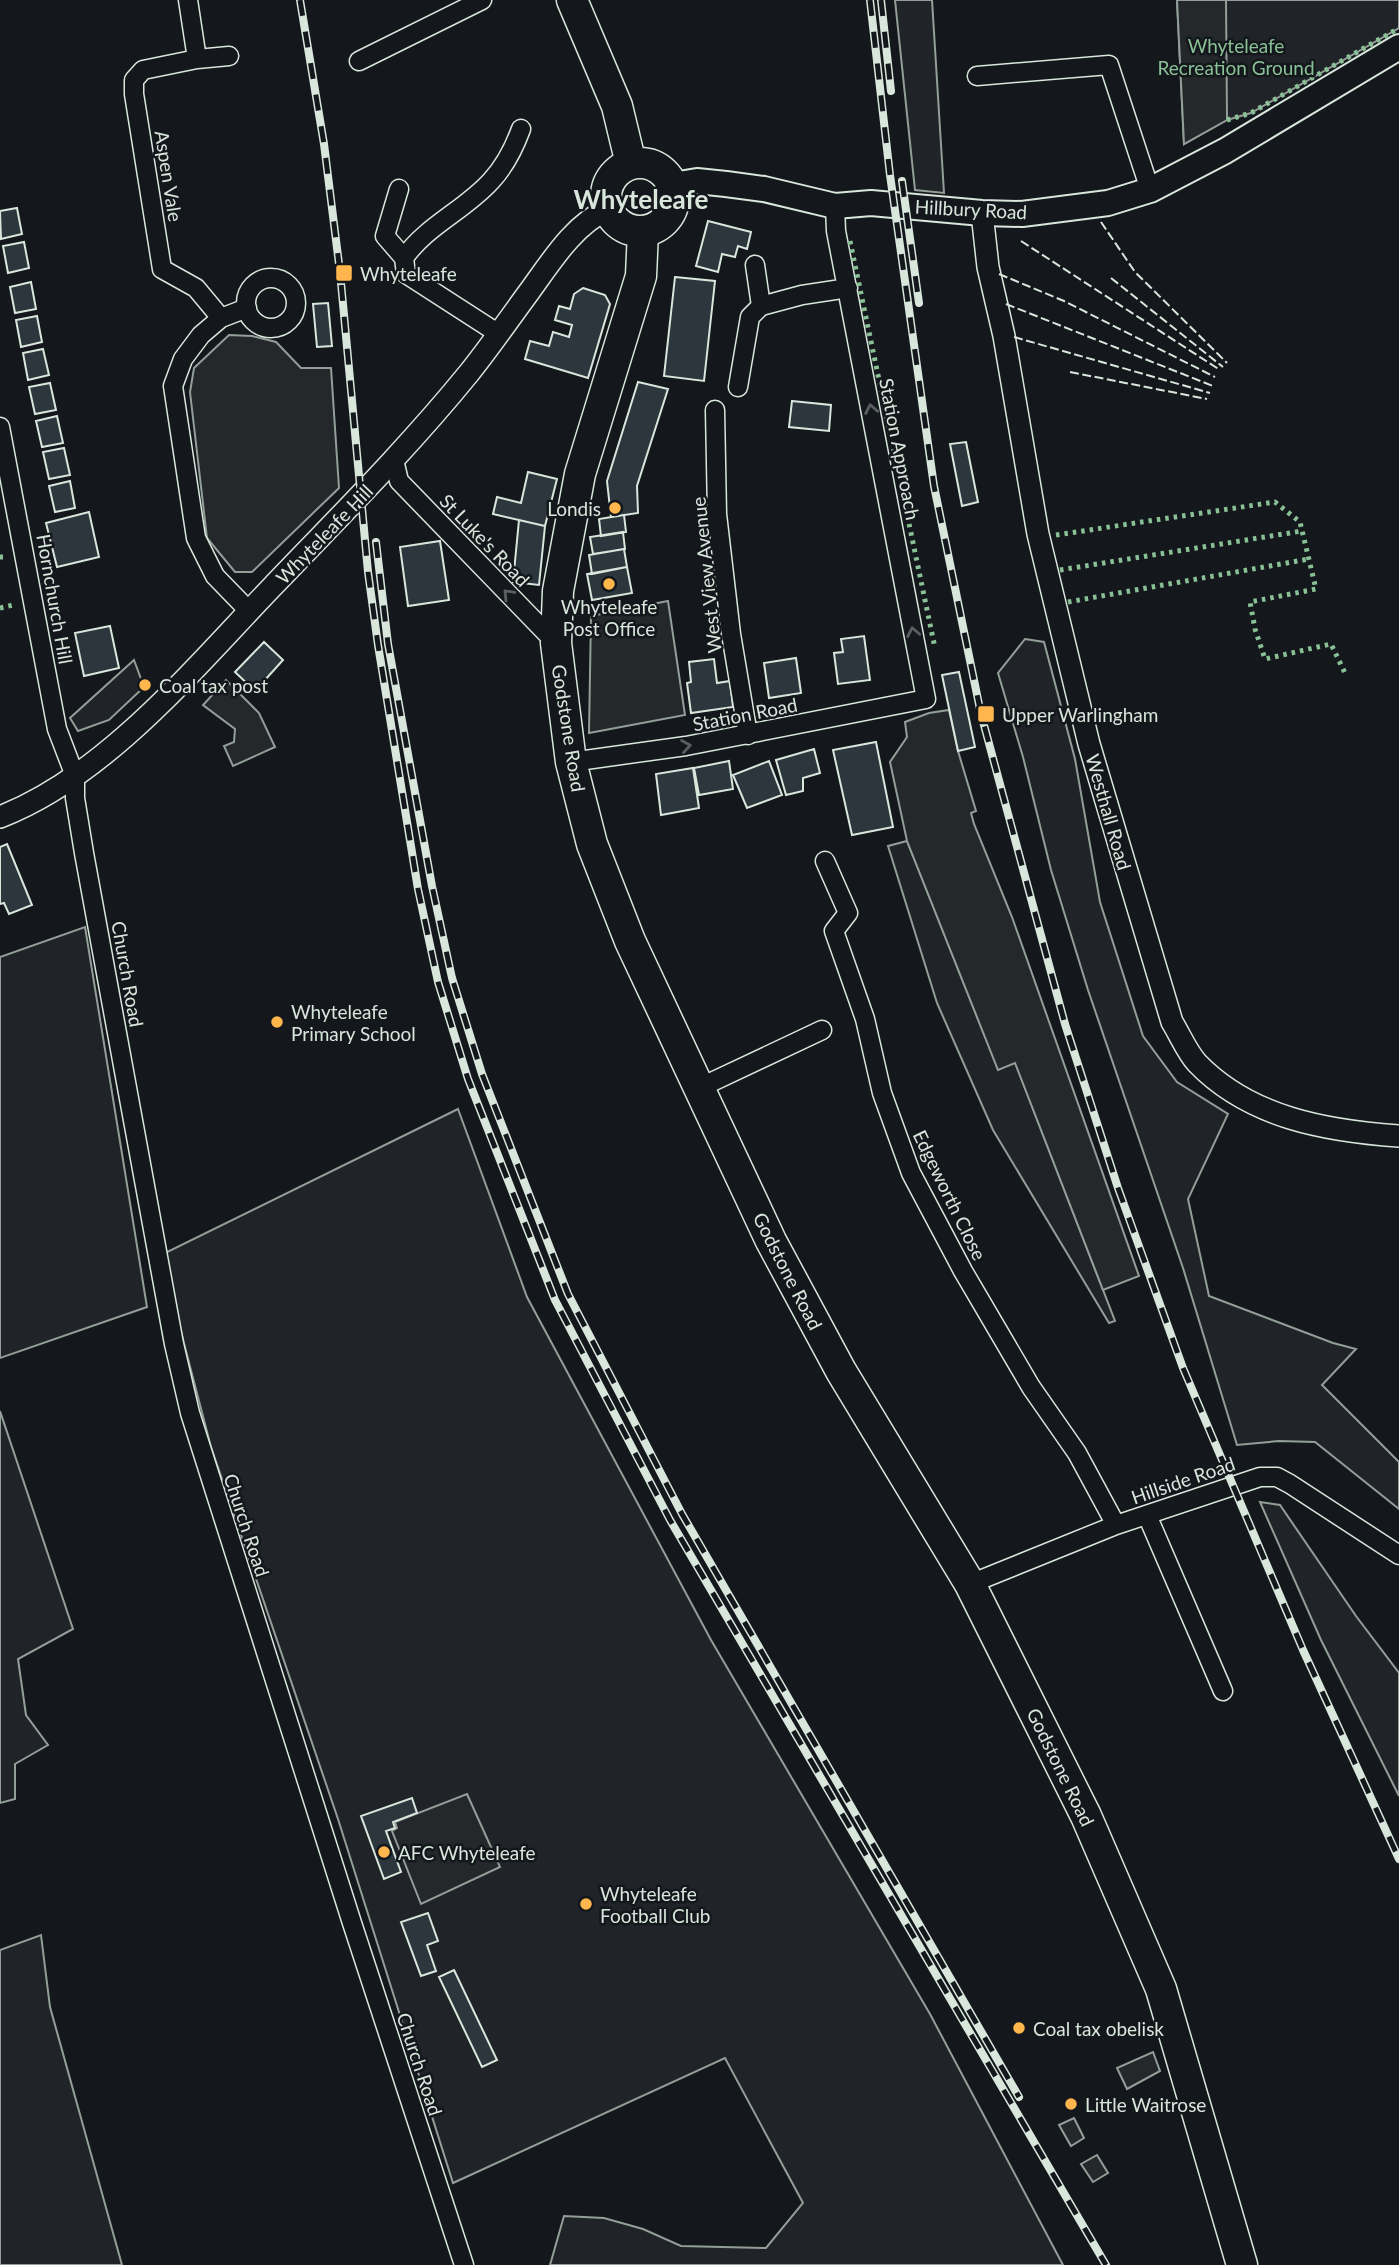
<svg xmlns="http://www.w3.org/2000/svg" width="1399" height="2265" viewBox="0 0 1399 2265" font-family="Lato,sans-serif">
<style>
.green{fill:#202428;stroke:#939e99;stroke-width:2}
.parking{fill:#24282b;stroke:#939e99;stroke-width:2}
.building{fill:#2c363c;stroke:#d8e6dc;stroke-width:2}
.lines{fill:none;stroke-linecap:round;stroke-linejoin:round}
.minor-casing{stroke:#d8e6dc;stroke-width:21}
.tertiary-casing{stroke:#d8e6dc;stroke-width:24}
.secondary-casing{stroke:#d8e6dc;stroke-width:28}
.trunk-casing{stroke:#d8e6dc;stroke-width:33}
.minor{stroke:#14181c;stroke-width:18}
.tertiary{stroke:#14181c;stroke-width:21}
.secondary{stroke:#14181c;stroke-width:24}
.trunk{stroke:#14181c;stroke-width:30}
.rail-casing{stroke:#d8e6dc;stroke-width:8}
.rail{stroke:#14181c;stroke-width:5;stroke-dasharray:16;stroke-linecap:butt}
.hedge{stroke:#8ac095;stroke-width:5;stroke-dasharray:3.5 5;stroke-linecap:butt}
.fence{stroke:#d8e6dc;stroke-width:2;stroke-dasharray:9 3.5;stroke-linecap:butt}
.oneway{stroke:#59605f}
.poi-dot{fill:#ffb74d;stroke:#14181c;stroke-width:2.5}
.labels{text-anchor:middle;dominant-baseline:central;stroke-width:5;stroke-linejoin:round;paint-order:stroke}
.park-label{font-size:19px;fill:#8ac095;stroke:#14181c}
.street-label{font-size:19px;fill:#d8e6dc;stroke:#14181c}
.poi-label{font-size:19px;fill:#d8e6dc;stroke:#14181c;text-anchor:start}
.district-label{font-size:26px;font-weight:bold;fill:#d8e6dc;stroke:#14181c}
</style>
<rect width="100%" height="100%" fill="#14181c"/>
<path class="green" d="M895,0H932L944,193L915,190Z
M1177,0H1399V28L1251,113L1227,120L1184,144Z
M1025,639L1044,642L1075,759L1100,902L1143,1036L1177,1082L1228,1114L1188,1199L1209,1296L1333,1343L1356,1349L1322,1385L1399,1462V1509L1315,1442L1279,1441L1237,1445L1183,1268L1088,990L1051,870L1023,757L998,673Z
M134,660L144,687L109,720L78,731L70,718Z
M907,841L998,1069L1015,1062L1115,1321L1109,1323L993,1130L937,1003L888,846Z
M85,927L147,1307L0,1358V957Z
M458,1109L527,1297L711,1640L930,2014L1063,2265H550L564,2216L604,2218L643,2229L681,2246L766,2248L803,2203L725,2058L453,2183L338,1819L211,1447L161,1255Z
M0,1411L73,1629L18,1659L26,1715L48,1745L15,1764V1799L0,1803Z
M1260,1502L1280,1505L1356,1616L1399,1673V1796L1321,1640Z
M41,1935L50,2007L122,2265H0V1950Z"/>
<path class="parking" d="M1177,0H1226L1227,120L1184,144Z
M229,335L252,336L276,342L301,368H331L339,488L252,572H235L207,538L190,392L194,368Z
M668,601L685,715L589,733L591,616Z
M226,680L259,713L275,747L233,766L224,746L234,742L235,729L203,705Z
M949,710L958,751L976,811L971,813L974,824L1012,917L1139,1276L1103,1290L1015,1063L998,1070L907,841L890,762L907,737L905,722L929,713Z
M467,1794L500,1867L421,1904L392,1831L397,1828L395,1822Z
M1153,2052L1160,2071L1127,2089L1117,2068Z
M1074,2118L1084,2138L1071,2146L1059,2125Z
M1097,2155L1108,2173L1093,2182L1081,2164Z"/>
<path class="building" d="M17,208L22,234L1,239L0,211Z
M708,221L751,232L747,249L738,246L735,257L722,254L718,272L696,266Z
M24,242L29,268L8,273L3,246Z
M675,277L715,281L704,381L664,376Z
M31,282L36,309L15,313L10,287Z
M583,288L605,295L610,304L588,378L525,359L530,341L549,346L553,332L569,337L572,325L555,320L559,306L570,309L574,294Z
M328,303L332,346L317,347L313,304Z
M37,316L42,342L21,347L16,320Z
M43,349L49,375L28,380L23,353Z
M638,382L668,389L637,486L638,513L611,517L607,481Z
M50,383L56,410L35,414L29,387Z
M792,401L831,405L829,431L789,427Z
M57,416L63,443L42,447L36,421Z
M966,442L978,502L962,506L950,444Z
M64,448L70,475L49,479L43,452Z
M528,472L557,479L545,526L493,514L497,497L521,503Z
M70,481L75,508L55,512L49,486Z
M89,512L99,557L57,567L46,523Z
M624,515L626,532L601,536L599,519Z
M519,520L545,526L539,585L513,582Z
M623,532L625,549L593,554L590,537Z
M440,541L449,600L408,606L400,547Z
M624,549L627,567L592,574L589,555Z
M627,567L632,593L592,600L587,574Z
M110,626L119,668L84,676L75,633Z
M864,636L870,680L838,684L834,653L843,652L841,639Z
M264,642L283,660L255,691L235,672Z
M796,658L801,693L769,698L764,663Z
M714,659L717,683L730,681L733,707L691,713L687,683L691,682L689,662Z
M959,672L975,747L958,751L942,675Z
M876,742L893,827L852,835L833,750Z
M814,749L820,773L803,778V791L786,795L776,760Z
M729,761L733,789L699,795L694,768Z
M769,761L782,795L747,808L733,775Z
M693,768L699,808L661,815L656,774Z
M7,844L32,905L9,914L4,903L0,904V847Z
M412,1798L417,1813L393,1822L395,1828L386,1831L401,1872L384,1879L361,1816Z
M428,1913L438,1941L427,1945L436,1971L421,1976L401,1922Z
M454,1970L497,2060L482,2067L439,1977Z"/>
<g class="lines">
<defs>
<path id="minor" d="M188,0L197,59L143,70L134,80V94L162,269L196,288L221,318
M197,59L229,56
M359,61L482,0
M977,76L1109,65L1150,190
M399,189L385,236L404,258
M246 303a25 25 0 1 1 50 0a25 25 0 1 1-50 0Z
M761,306L802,295L848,288
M247,308L221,318L201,335L183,359L173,386L196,538L215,576L249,611
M499,334L406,274L404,258C426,226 465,210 491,181C505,166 514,148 521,129
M738,387L750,317L761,306L755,265
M715,410L717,514L731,634L748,735
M0,427L57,729L75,776V798L84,853L174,1344L190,1413L352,1923L464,2265
M394,460L399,481L556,643
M571,762L686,746L926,699L836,231L835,206
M825,861L848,913L834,931L865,1019L882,1093L911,1173L963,1271L1031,1387L1077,1453L1116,1525
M699,1088L822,1030
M1147,1515L1223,1691
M970,1584L1116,1525L1260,1477H1277L1290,1484L1399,1555"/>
<path id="tertiary" d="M982,213L988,267L1004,336L1038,534L1089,744L1172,1022C1180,1035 1187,1052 1197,1063C1250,1118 1327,1131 1399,1136
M0,817C106,776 195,667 272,587C339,517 408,448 469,373C490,347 509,319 529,292C551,262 573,225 608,209"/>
<path id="secondary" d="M673,185L697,181L726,184L764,189L835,206L871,203L982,213L1022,214L1108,203L1150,190L1225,151L1399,47"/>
<path id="trunk" d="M572,0L617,106L631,164
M606 197a34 34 0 1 1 68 0a34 34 0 1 1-68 0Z
M643,231L641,276L580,474L558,591L556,643L571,762L592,844L630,941L771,1241L841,1371L970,1584L1086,1816L1161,1989L1242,2265"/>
</defs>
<use href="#minor" class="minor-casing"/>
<use href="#tertiary" class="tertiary-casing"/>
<use href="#secondary" class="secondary-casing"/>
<use href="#trunk" class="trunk-casing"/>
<use href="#minor" class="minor"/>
<use href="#tertiary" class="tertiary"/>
<use href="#secondary" class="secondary"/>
<use href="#trunk" class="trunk"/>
<defs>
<path id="rail" d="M300,0L324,144L340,272L368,572L378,645L418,889L438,982L468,1079L555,1300L670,1520L1106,2265
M870,0L890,175L934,486L981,714L1065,1024L1118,1188L1183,1368L1303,1650L1399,1859
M881,0L891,91
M902,181L919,303
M376,542L388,644L432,886L452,978L482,1074L568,1294L682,1514L1019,2097"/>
</defs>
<use href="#rail" class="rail-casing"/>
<use href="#rail" class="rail"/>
<path class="hedge" d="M1227,120L1251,113L1399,28
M850,241L935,648
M1056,535L1275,502L1300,522L1316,589L1250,602L1255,629L1265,659L1331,644L1346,675
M0,557H3
M1060,570L1302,531
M1068,602L1309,559
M0,608L13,605"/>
<path class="fence" d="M1101,222L1135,272L1227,363
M1021,241L1220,370
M999,274L1064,301L1215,377
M1111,278L1223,367
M1006,304L1213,386
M1014,337L1210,393
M1070,372L1207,399"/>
</g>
<defs><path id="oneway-chevron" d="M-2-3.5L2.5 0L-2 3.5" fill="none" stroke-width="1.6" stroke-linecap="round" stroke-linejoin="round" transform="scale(1.75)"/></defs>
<g class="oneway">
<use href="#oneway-chevron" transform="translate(871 409) rotate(-101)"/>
<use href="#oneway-chevron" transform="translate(508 594) rotate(-134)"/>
<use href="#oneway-chevron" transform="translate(913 632) rotate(-101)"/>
<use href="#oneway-chevron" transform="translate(686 746) rotate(-9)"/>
</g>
<g class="poi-dot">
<rect x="335" y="264" width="18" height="18" rx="3.5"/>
<circle cx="615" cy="508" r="7"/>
<circle cx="609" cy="584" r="7"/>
<circle cx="145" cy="685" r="7"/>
<rect x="977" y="705" width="18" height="18" rx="3.5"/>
<circle cx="277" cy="1022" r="7"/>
<circle cx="384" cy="1852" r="7"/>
<circle cx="586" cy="1904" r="7"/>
<circle cx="1019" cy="2028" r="7"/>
<circle cx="1071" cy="2104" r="7"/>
</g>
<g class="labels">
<g class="park-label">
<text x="1236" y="45">Whyteleafe<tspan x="1236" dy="22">Recreation Ground</tspan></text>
</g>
<g class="street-label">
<text transform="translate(169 176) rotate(81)">Aspen Vale</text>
<text transform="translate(971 209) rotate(3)">Hillbury Road</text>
<text transform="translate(900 449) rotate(79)">Station Approach</text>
<text transform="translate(324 534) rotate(-46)">Whyteleafe Hill</text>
<text transform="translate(485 540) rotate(46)">St Luke's Road</text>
<text transform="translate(706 575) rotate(-96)">West View Avenue</text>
<text transform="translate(55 599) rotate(80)">Hornchurch Hill</text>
<text transform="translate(745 714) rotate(-11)">Station Road</text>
<text transform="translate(569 728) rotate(81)">Godstone Road</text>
<text transform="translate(1109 812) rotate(74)">Westhall Road</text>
<text transform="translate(128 974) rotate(80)">Church Road</text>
<text transform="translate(950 1195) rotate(64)">Edgeworth Close</text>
<text transform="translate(788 1271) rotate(63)">Godstone Road</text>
<text transform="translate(1183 1480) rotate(-19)">Hillside Road</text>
<text transform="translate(247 1525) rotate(72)">Church Road</text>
<text transform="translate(1061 1767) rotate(64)">Godstone Road</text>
<text transform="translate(420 2064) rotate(72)">Church Road</text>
</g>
<g class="poi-label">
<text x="360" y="273">Whyteleafe</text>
<text x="601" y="508" text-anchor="end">Londis</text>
<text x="609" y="606" text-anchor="middle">Whyteleafe<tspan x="609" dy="22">Post Office</tspan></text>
<text x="159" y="685">Coal tax post</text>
<text x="1002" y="714">Upper Warlingham</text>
<text x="291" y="1011">Whyteleafe<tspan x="291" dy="22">Primary School</tspan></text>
<text x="398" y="1852">AFC Whyteleafe</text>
<text x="600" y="1893">Whyteleafe<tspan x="600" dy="22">Football Club</tspan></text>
<text x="1033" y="2028">Coal tax obelisk</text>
<text x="1085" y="2104">Little Waitrose</text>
</g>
<g class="district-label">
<text x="641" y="199">Whyteleafe</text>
</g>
</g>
</svg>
